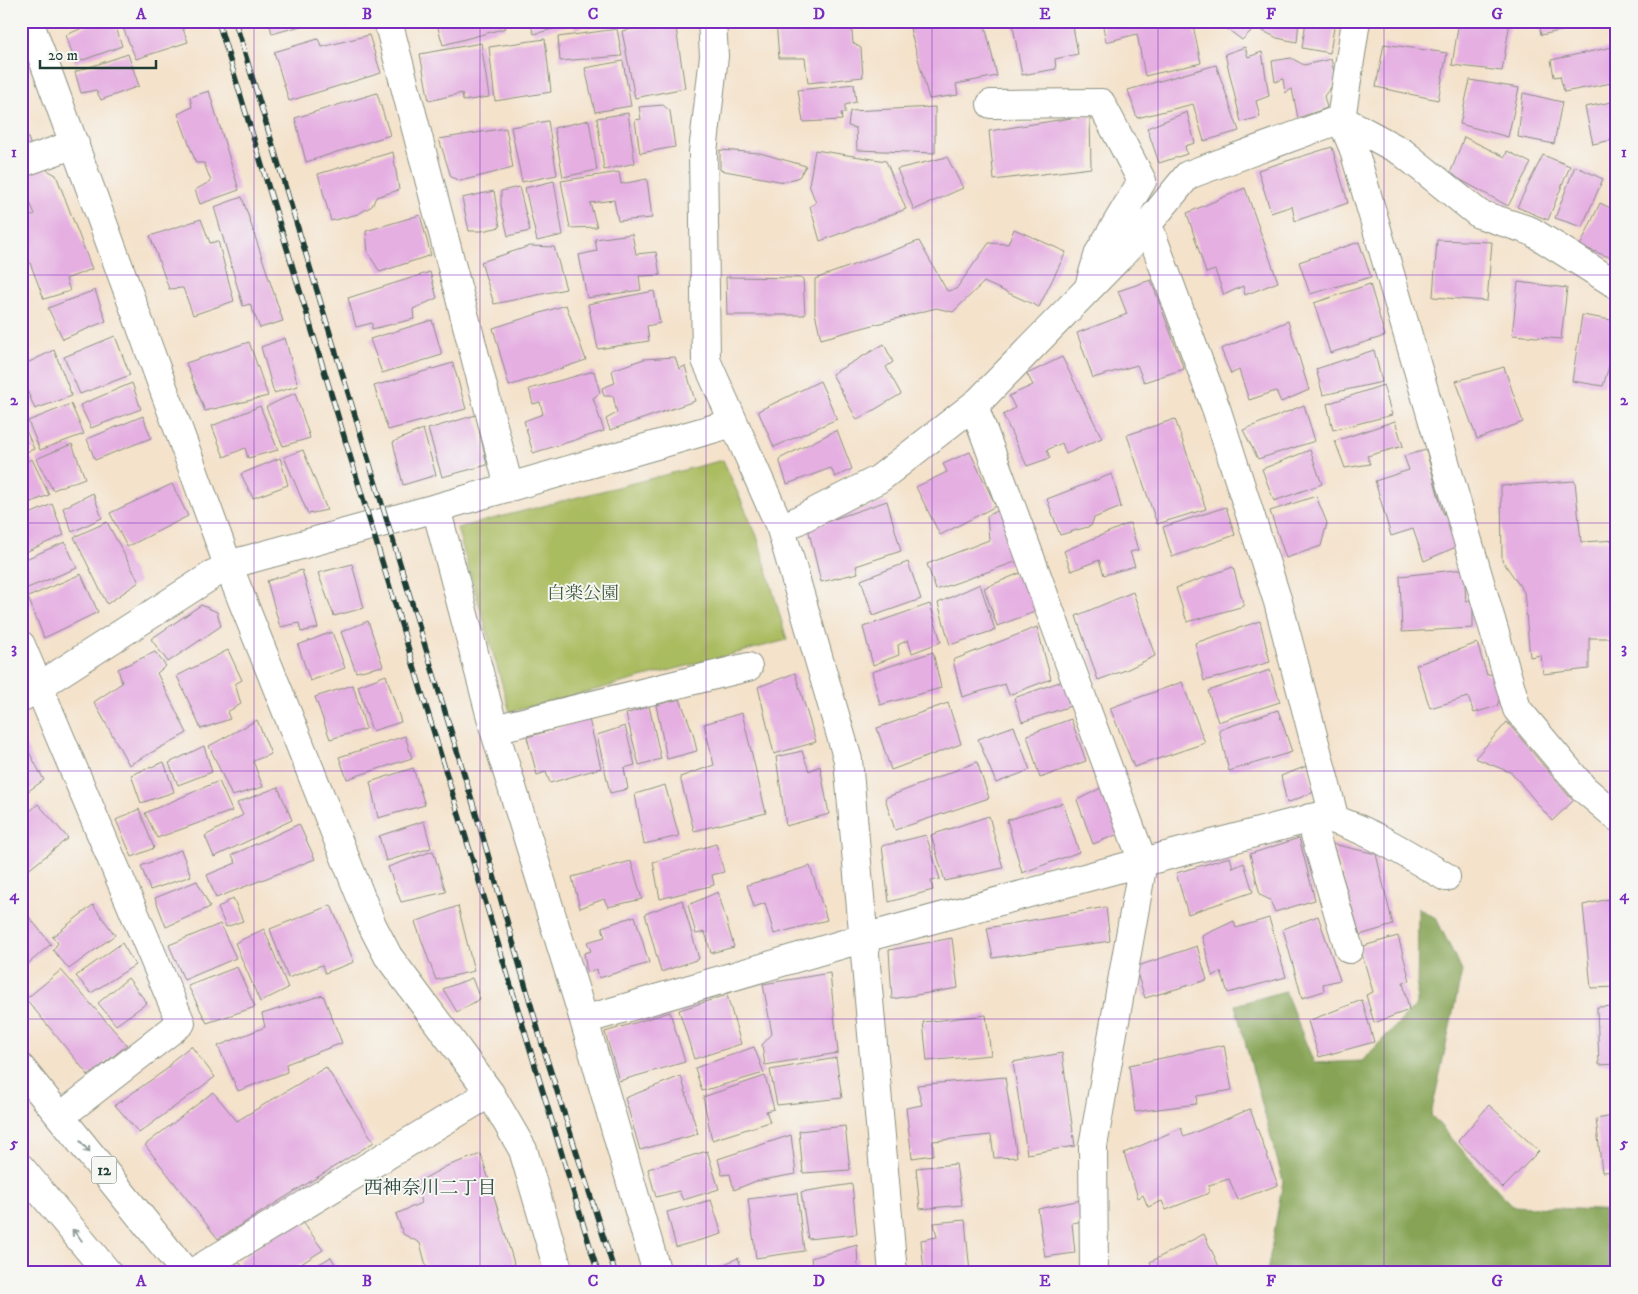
<svg xmlns="http://www.w3.org/2000/svg" width="1638" height="1294" viewBox="0 0 1638 1294" font-family="'IM FELL DW Pica','Noto Serif JP',serif">
<style>
.green{fill:#aabc60;stroke:#647c4a}
.forest{fill:#87a456;stroke:#537045}
.building{fill:#e5afe2}
.lines{fill:none;stroke-linecap:round;stroke-linejoin:round}
.minor-casing{stroke:#8a9080;stroke-width:30}
.major-casing{stroke:#8a9080;stroke-width:30}
.minor{stroke:#fff;stroke-width:28}
.major{stroke:#fff;stroke-width:28}
.rail-casing{stroke:#1f3d34;stroke-width:5.5}
.rail{stroke:#f6f6f2;stroke-width:4;stroke-dasharray:11;stroke-linecap:butt}
.oneway{stroke:#8f9e9a}
.grid{fill:none;stroke:#7b2cbf;stroke-width:1;stroke-opacity:0.55}
.labels{text-anchor:middle;dominant-baseline:central;stroke-width:4;stroke-linejoin:round;paint-order:stroke}
.shield{fill:#f6f6f2;stroke:#60746d;stroke-width:1}
.shield-label{font-size:16px;font-weight:bold;fill:#1f3d34}
.park-label{font-size:18px;fill:#425d3f;stroke:#f6f6f2}
.neighbourhood-label{font-size:19px;fill:#1f3d34;stroke:#f6f6f2}
.neatline{fill:none;stroke:#7b2cbf;stroke-width:2}
.grid-label{font-size:16px;text-anchor:middle;font-weight:bold;fill:#7b2cbf}
</style>
<rect width="100%" height="100%" fill="#f6f6f2"/>
<filter id="ink" filterUnits="userSpaceOnUse"><feTurbulence type="fractalNoise" baseFrequency=".02" numOctaves="2"/><feDisplacementMap in="SourceGraphic" scale="10" xChannelSelector="R" yChannelSelector="G"/><feConvolveMatrix kernelMatrix="1 2 1 2 8 2 1 2 1" color-interpolation-filters="sRGB"/></filter>
<filter id="wash" filterUnits="userSpaceOnUse"><feTurbulence type="fractalNoise" baseFrequency=".0096" numOctaves="4" result="noise"/><feDisplacementMap in="SourceGraphic" scale="20" xChannelSelector="R" yChannelSelector="G"/><feGaussianBlur stdDeviation="1.12" result="paint"/><feColorMatrix in="noise" values="0 0 0 0 0 0 0 0 0 0 0 0 0 0 0 0 0 1.4 0 .05"/><feComposite in="paint" operator="in"/></filter>
<g filter="url(#wash)">
<rect width="100%" height="100%" fill="#f4e2cb"/>
<path class="green" d="M723,460L757,536L787,640L510,712L457,528Z"/>
<path class="forest" d="M1418,908L1436,918L1462,971L1431,1115L1512,1206L1617,1211V1273H1267L1283,1181L1235,1005L1285,991L1314,1063L1362,1061L1417,1004Z"/>
<g id="blocks">
<path class="building" d="M99,21H114L122,46L75,63L66,35Z
M120,21H180L188,42L136,59Z
M269,21H315V22L272,34Z
M436,21H503L506,28L443,45Z
M529,21H596L576,29L573,24L534,34Z
M675,21L685,88L635,98L622,31Z
M776,21H851L853,43L861,48L863,77L808,83L805,58H779Z
M940,21H984L997,76L956,84L958,95L929,99L910,29Z
M1012,21H1072L1078,54L1055,59L1056,69L1022,75Z
M1102,21H1192L1201,63L1145,76L1137,34L1106,42Z
M1217,21H1256L1255,27L1242,40Z
M1263,21H1299L1297,42L1277,38L1261,30Z
M1306,21H1335L1330,53L1302,48Z
M1459,21H1510L1502,71L1452,65Z
M1539,21H1601V22L1541,35Z
M617,29L622,56L560,61L558,37Z
M369,35L381,73L289,101L274,52L318,39L322,47Z
M545,39L551,92L495,101L489,47Z
M481,43L489,97L463,101L462,93L429,101L420,54Z
M1384,44L1447,53L1438,100L1376,87Z
M1617,46V82L1564,92L1560,76L1554,77L1551,60Z
M1245,47L1248,57L1262,52L1269,96L1256,101L1260,117L1241,122L1225,54Z
M128,54L139,86L101,100L96,90L81,93L75,72Z
M1291,58L1304,65L1331,59L1336,81L1324,96L1327,108L1298,118L1292,89L1285,93L1283,79L1275,82L1272,61Z
M623,61L631,106L595,112L585,68Z
M1216,65L1239,131L1204,141L1193,104L1137,118L1128,90Z
M1470,80L1519,88L1508,137L1460,124Z
M854,84L856,102L845,105V113H841L842,120L803,122L798,90Z
M209,91L239,190L200,204L195,190L211,181L204,163H196L178,114L192,107L190,97Z
M377,93L390,135L306,162L295,118Z
M1523,93L1562,102L1554,144L1518,137Z
M1617,101V139L1593,144L1585,107Z
M663,105L670,111L675,147L640,153L635,120L641,119L639,107Z
M935,107V153L857,150L856,128L848,126L850,111Z
M1187,112L1195,143L1185,146L1187,154L1159,163L1147,128Z
M628,113L635,163L604,170L597,118Z
M1090,115L1091,168L994,180L989,131Z
M21,119L31,146L21,149Z
M589,120L597,170L563,177L554,128Z
M548,121L557,175L522,182L511,127Z
M506,128L513,168L460,181L451,177L439,139Z
M1464,137L1505,157L1507,151L1531,163L1508,206L1450,174Z
M1332,147L1348,203L1295,221L1292,206L1271,213L1258,170Z
M720,150L760,153L806,166L799,177L784,182L720,170Z
M815,150L886,161L906,209L820,241L810,206L816,203L809,185Z
M393,152L399,190L376,197L372,206L358,214L331,221L318,174Z
M1543,155L1570,166L1548,220L1517,207Z
M947,157L963,188L914,210L897,169Z
M40,166L56,175L92,269L66,279L70,291L44,299L21,240V222L35,214L28,198L21,200V174Z
M1575,166L1603,179L1582,227L1555,218Z
M619,172L621,184L647,179L652,218L618,221L614,200L590,203L597,227L570,228L561,181Z
M554,181L563,235L537,241L525,188Z
M519,187L530,231L508,236L501,206V191Z
M1245,188L1278,282L1245,295L1243,286L1224,295L1215,270L1206,273L1187,213Z
M494,191L500,227L482,231H469L462,198Z
M242,197L283,321L260,328L250,304L243,306L214,207Z
M1600,203L1617,211V260L1580,246Z
M420,215L431,255L380,272L368,253L366,231Z
M201,219L210,243L218,241L234,301L193,315L183,288L169,289L150,236Z
M1014,229L1066,252L1039,307L984,282L953,312L936,308L821,339L815,313V279L919,241L947,291L956,289L989,243L1008,244Z
M632,234L636,254L656,252L660,275L639,276L641,290L587,298L579,255L597,251L595,239Z
M1437,240L1492,242L1487,301L1433,297Z
M1359,242L1371,277L1310,294L1299,262Z
M530,246L554,247L566,289L494,304L481,262Z
M430,272L437,298L413,309L414,319L372,329V323L356,327L348,298Z
M726,277L803,278L805,315H727Z
M1151,280L1184,369L1144,382L1137,365L1093,378L1077,333L1127,314L1118,291Z
M1518,282L1567,288L1561,339L1512,335Z
M1370,284L1385,336L1330,353L1314,303Z
M95,290L106,321L63,339L48,308Z
M654,291L660,323L647,326L649,341L598,349L588,304Z
M566,305L586,360L509,386L493,328Z
M1582,315L1617,321V350H1614L1603,386L1572,381Z
M432,320L442,355L382,373L370,339Z
M1288,321L1309,390L1281,402L1276,391L1249,400L1239,370L1231,374L1221,349Z
M115,336L130,375L80,394L64,357Z
M285,338L298,386L274,393L261,347Z
M249,342L268,396L205,411L186,363Z
M884,344L893,362L886,367L901,394L857,420L832,374Z
M54,350L72,396L35,409L21,376V366Z
M1374,350L1382,382L1323,395L1316,369Z
M675,357L679,369L685,366L695,401L610,430L606,419L617,413L613,396H604L602,388L615,383L612,370L644,359Z
M1062,357L1102,438L1066,454L1062,443L1047,450L1050,458L1027,466L1003,415L1015,408L1009,396L1033,385L1027,374Z
M453,363L466,409L388,430L374,386Z
M1504,367L1523,422L1477,439L1456,381Z
M594,371L600,393L593,398L604,431L533,453L524,421L543,414L540,402L533,404L529,389Z
M820,381L837,419L774,447L758,411Z
M132,383L141,409L91,428L80,405Z
M1383,385L1392,415L1333,430L1327,404Z
M295,393L310,438L283,446L266,407Z
M71,404L84,434L40,450L28,421Z
M1304,405L1315,441L1258,459L1243,430Z
M260,406L278,450L248,458L245,448L224,457L212,426Z
M476,415L487,465L442,477L428,429Z
M143,416L151,438L95,460L87,439Z
M21,418L34,449L21,454Z
M1175,419L1206,509L1157,524L1127,435Z
M1395,421L1403,446L1367,456L1370,464L1345,468L1335,441Z
M423,429L436,475L403,485L393,442Z
M837,430L852,469L835,477L831,468L787,484L779,459Z
M72,444L85,478L53,490L36,459Z
M303,450L327,510L308,514L284,457Z
M1310,450L1322,484L1274,501L1262,469Z
M1426,450L1443,513L1450,518L1456,547L1424,561L1413,529L1391,536L1375,481L1409,470L1404,456Z
M970,452L996,506L940,535L916,487L947,472L943,464Z
M280,458L288,485L253,498L241,474Z
M32,459L49,495L21,506V464Z
M1112,474L1121,507L1094,518L1091,526L1060,535L1047,499Z
M1575,481L1581,542L1617,540V638H1589V669L1543,674L1541,655L1530,657L1524,592L1502,560L1501,486Z
M172,484L188,516L127,547L110,513Z
M93,493L102,518L72,532L63,508Z
M1316,496L1327,523L1321,546L1286,558L1270,511Z
M887,501L901,551L856,566L858,573L821,582L808,528Z
M52,504L64,535L21,554V518Z
M1005,507L1021,560L936,590L927,564L989,540L987,516Z
M1226,507L1235,535L1172,557L1163,527Z
M107,522L139,582L107,604L74,537Z
M1130,523L1138,550L1130,552L1135,566L1104,575L1099,560L1071,571L1064,551Z
M65,542L77,568L25,589L21,580V561Z
M908,562L921,599L873,616L861,580Z
M352,564L364,608L334,616L318,573Z
M1233,567L1244,606L1187,622L1176,588Z
M1464,569L1466,601L1473,599V628L1402,632L1400,576Z
M302,570L318,628L301,632L299,623L280,627L267,581Z
M1025,571L1037,611L997,626L984,588Z
M81,574L98,612L44,638L28,597Z
M980,584L995,630L950,645L938,603Z
M1133,592L1155,656L1126,670L1098,680L1076,616Z
M930,604L941,642L912,653L908,640L898,645L899,655L873,665L863,627Z
M201,605L217,612L221,626L168,662L151,639Z
M368,621L383,666L356,672L341,632Z
M1260,621L1270,662L1204,681L1195,643Z
M1037,627L1051,679L1009,695L1005,684L962,697L953,660Z
M332,632L345,668L310,681L298,645Z
M1477,643L1487,675L1497,673L1502,693L1497,706L1474,713L1468,697L1430,708L1416,665Z
M228,650L242,680L235,684L241,704L227,712L230,719L201,729L177,676Z
M155,652L166,666L157,673L187,733L129,765L94,702L122,683L118,669Z
M933,652L941,688L880,705L872,672Z
M1270,670L1280,702L1218,722L1208,691Z
M795,673L816,742L774,754L758,687Z
M386,675L401,722L372,731L358,686Z
M1065,680L1074,705L1022,722L1014,698Z
M1182,682L1205,743L1134,767L1110,708Z
M353,685L366,729L330,739L315,697Z
M680,699L693,733L697,751L667,759L656,705Z
M948,703L961,744L891,770L877,728Z
M649,706L661,759L639,765L626,714Z
M1278,710L1292,752L1229,771L1219,730Z
M742,713L766,813L694,831L680,777L714,765L704,724Z
M589,719L601,768L550,783L546,772L537,775L527,737Z
M1071,719L1086,761L1040,778L1027,735Z
M257,720L271,754L253,761L263,787L232,796L209,746Z
M1507,722L1573,801L1552,821L1512,773L1475,758Z
M625,726L635,765L624,768L628,789L610,793L597,735Z
M1014,726L1030,770L996,783L978,739Z
M405,736L412,758L347,779L339,757Z
M21,737L44,780L21,796Z
M204,746L212,772L178,785L169,763Z
M802,751L809,771L820,766L829,814L786,826L776,757Z
M164,762L174,792L141,803L131,775Z
M977,762L989,798L895,830L885,798Z
M1307,766L1314,792L1287,803L1281,776Z
M413,768L425,805L378,818L370,782Z
M219,781L232,811L157,838L145,813Z
M665,785L679,836L644,844L635,794Z
M1107,785L1121,833L1093,844L1077,800Z
M278,787L292,820L214,857L205,836L243,815L237,803Z
M1063,803L1079,852L1022,873L1007,820Z
M38,804L68,838L21,876V819Z
M139,809L154,848L132,857L116,820Z
M989,816L1003,868L945,881L931,835Z
M424,821L431,848L386,861L379,836Z
M299,824L315,859L216,898L207,875L236,863L232,855Z
M926,835L940,879L931,881L933,890L889,902L882,846Z
M1299,838L1315,900L1275,912L1270,900L1260,895L1250,854Z
M716,844L724,872L712,875L714,885L660,899L653,862Z
M1333,844L1376,854L1393,925L1360,935Z
M181,850L191,876L150,890L141,866Z
M433,851L446,892L401,902L388,867Z
M1230,857L1233,868L1244,863L1253,892L1188,914L1176,873Z
M631,861L642,899L608,907L604,899L580,908L572,877Z
M810,866L827,920L774,934L765,903L754,907L747,885Z
M197,881L210,907L166,927L155,898Z
M718,892L734,947L711,953L705,932L696,934L688,905Z
M1617,897V987L1591,988L1583,905Z
M233,898L243,921L226,927L218,908Z
M682,900L699,959L661,972L645,914Z
M93,905L115,935L69,969L53,950L58,943L52,937Z
M331,905L354,962L325,973L322,965L288,978L270,929Z
M458,906L474,971L436,980L415,922Z
M21,907L51,944L21,970Z
M1106,907L1110,941L993,958L987,928Z
M635,916L649,963L599,978L597,969L587,973L584,953L591,951L587,942L605,937L602,927Z
M1318,916L1340,980L1323,984L1324,991L1302,998L1283,929Z
M1269,918L1286,977L1228,993L1221,972L1212,976L1202,936L1234,921L1236,928Z
M220,924L236,958L184,980L169,945Z
M264,929L288,988L260,1002L235,943Z
M1398,936L1410,981L1403,982L1409,1010L1374,1023L1366,995L1373,992L1360,947Z
M952,938L958,988L892,999L889,950Z
M122,943L135,965L91,993L76,976Z
M1197,946L1207,980L1145,998L1135,967Z
M237,967L255,1007L207,1023L188,986Z
M61,970L127,1045L89,1076L26,999Z
M830,973L838,1053L765,1065L762,1045L772,1034L763,984Z
M128,978L147,1003L116,1025L98,1003Z
M472,978L480,999L457,1012L443,989Z
M323,995L342,1043L286,1064L287,1072L238,1091L218,1046L265,1027L262,1014Z
M727,995L741,1044L694,1059L679,1010Z
M1362,1000L1374,1042L1319,1057L1308,1021Z
M1617,1006V1064L1599,1065L1597,1007Z
M670,1012L685,1062L619,1081L605,1032Z
M986,1015L991,1055L927,1061L923,1022Z
M1224,1045L1232,1090L1197,1096L1196,1104L1135,1112L1129,1065Z
M191,1046L215,1077L139,1133L115,1105L167,1069L173,1060Z
M754,1047L764,1073L702,1091L695,1068Z
M1062,1053L1075,1146L1027,1154L1013,1062Z
M836,1058L842,1098L777,1105L770,1070Z
M326,1067L374,1142L218,1239L145,1145L213,1092L237,1121Z
M681,1076L698,1134L640,1150L625,1098Z
M765,1076L774,1109L766,1111L770,1122L712,1140L703,1097Z
M1005,1077L1017,1157L994,1158L991,1135L933,1141V1155L912,1158L906,1108L922,1105L917,1085Z
M1489,1105L1539,1151L1503,1188L1458,1141Z
M1612,1106H1617V1171L1602,1172L1596,1119L1613,1116Z
M1250,1109L1278,1185L1238,1200L1229,1179L1209,1185V1193L1166,1210L1162,1201L1148,1207L1143,1195L1138,1198L1124,1153L1181,1128L1184,1137Z
M845,1126L850,1170L803,1173L799,1131Z
M791,1135L796,1174L756,1181L734,1190L730,1174L722,1175L718,1159Z
M707,1151L719,1189L683,1200L679,1191L656,1197L648,1169Z
M481,1154L517,1273H428L420,1243L403,1234L396,1214L421,1203L416,1183L447,1166Z
M956,1164L962,1205L920,1209L916,1168Z
M852,1184L857,1234L808,1239L801,1192Z
M797,1193L804,1251L756,1258L748,1199Z
M711,1200L722,1234L676,1247L667,1212Z
M1081,1200L1083,1221L1072,1223L1075,1253L1045,1257L1038,1209Z
M300,1218L323,1250L287,1273H248L238,1261Z
M965,1220L970,1273H924L921,1240L937,1237L934,1223Z
M1204,1234L1222,1273H1155L1150,1262Z
M857,1245L858,1273H813L811,1258Z
M331,1257L340,1273H304Z
M738,1258L743,1273H680L700,1266L707,1272Z"/>
</g>
</g>
<g filter="url(#ink)">
<use href="#blocks" fill-opacity="0" stroke="#8a9080" stroke-width="1"/>
<g class="lines">
<defs>
<path id="minor" d="M29,21L228,565L372,925L388,956L490,1093L192,1273
M388,21L509,487
M712,21L714,56L703,152L706,360L781,529L848,760L893,1273
M1356,21L1341,119L1353,147L1517,709L1584,789L1617,817
M991,104L1101,103L1142,181L1099,253L1090,283
M21,163L75,144
M1148,225L1217,411L1278,602L1335,820
M974,406L1143,862L1093,1146L1094,1273
M436,508L494,729L584,1020L657,1273
M781,529L879,479L979,401L1129,247L1188,175L1341,119L1402,152L1479,214L1531,231L1617,285
M21,645L181,1023L61,1116
M21,698L228,565L436,508L733,423
M494,729L748,667
M1310,818L1349,949
M584,1020L864,938L1143,862L1320,816C1365,826 1406,854 1446,877
M490,1093L523,1150L559,1273"/>
<path id="major" d="M21,1068L186,1273
M21,1168L108,1273"/>
</defs>
<use href="#minor" class="minor-casing"/>
<use href="#major" class="major-casing"/>
<use href="#minor" class="minor"/>
<use href="#major" class="major"/>
<defs>
<path id="rail" d="M218,21L598,1273
M235,21L478,820L543,1047L615,1273"/>
</defs>
<use href="#rail" class="rail-casing"/>
<use href="#rail" class="rail"/>
</g>
<defs><path id="oneway-shaft" d="M-6 0H5M1.5-3L5.5 0L1.5 3" fill="none" stroke-width="1.6" stroke-linecap="round" stroke-linejoin="round" transform="scale(1.25)"/></defs>
<g class="oneway">
<use href="#oneway-shaft" transform="translate(85 1147) rotate(51)"/>
<use href="#oneway-shaft" transform="translate(77 1235) rotate(-130)"/>
</g>
</g>
<path class="grid" d="M254,21V1273M480,21V1273M706,21V1273M932,21V1273M1158,21V1273M1384,21V1273M21,275H1617M21,523H1617M21,771H1617M21,1019H1617"/>
<g class="labels">
<rect class="shield" x="91.5" y="1156.5" width="25" height="27" rx="4"/>
<g class="shield-label">
<text x="104" y="1170">12</text>
</g>
<g class="park-label">
<text x="583" y="594">白楽公園</text>
</g>
<g class="neighbourhood-label">
<text x="430" y="1188">西神奈川二丁目</text>
</g>
</g>
<rect width="1638" height="1294" fill="none" stroke="#f6f6f2" stroke-width="55"/>
<path d="M40 60v8h116v-8" fill="none" stroke="#1f3d34" stroke-width="2.5"/>
<text x="48" y="60" font-size="15" fill="#1f3d34" stroke="#f6f6f2" stroke-width="4" paint-order="stroke">20 m</text>
<rect x="28" y="28" width="1582" height="1238" class="neatline"/>
<g class="grid-label">
<text x="141" y="19">A</text>
<text x="367" y="19">B</text>
<text x="593" y="19">C</text>
<text x="819" y="19">D</text>
<text x="1045" y="19">E</text>
<text x="1271" y="19">F</text>
<text x="1497" y="19">G</text>
<text x="14" y="157">1</text>
<text x="1624" y="157">1</text>
<text x="14" y="405">2</text>
<text x="1624" y="405">2</text>
<text x="14" y="653">3</text>
<text x="1624" y="653">3</text>
<text x="14" y="900">4</text>
<text x="1624" y="900">4</text>
<text x="14" y="1148">5</text>
<text x="1624" y="1148">5</text>
<text x="141" y="1286">A</text>
<text x="367" y="1286">B</text>
<text x="593" y="1286">C</text>
<text x="819" y="1286">D</text>
<text x="1045" y="1286">E</text>
<text x="1271" y="1286">F</text>
<text x="1497" y="1286">G</text>
</g>
</svg>
